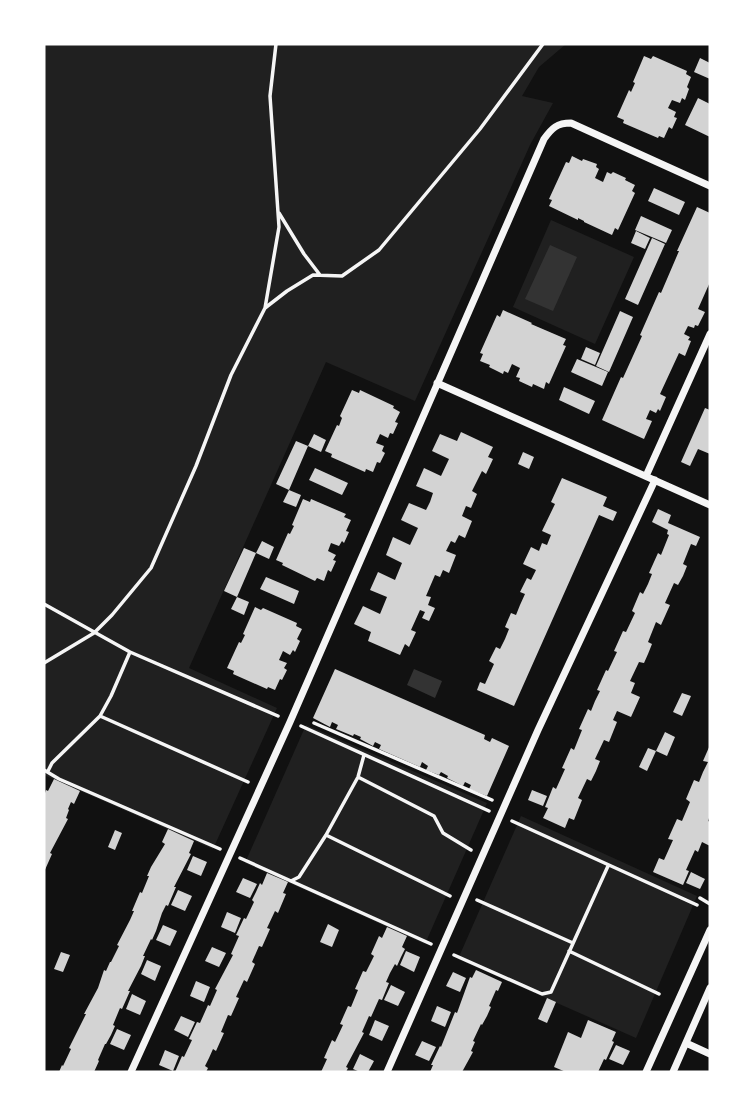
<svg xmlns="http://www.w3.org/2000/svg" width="754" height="1116" viewBox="0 0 754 1116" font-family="Karla,sans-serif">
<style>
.green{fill:#202020}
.water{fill:#333}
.building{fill:#d3d3d3}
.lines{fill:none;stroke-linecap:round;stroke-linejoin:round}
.path{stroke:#f5f5f5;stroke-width:3.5}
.minor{stroke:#f5f5f5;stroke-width:7}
</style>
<rect width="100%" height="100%" fill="#111"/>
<path class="green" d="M44,44H566L539,67L522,96L553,103L530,145L415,401L326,362L189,668L277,708L213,849L44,775Z
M551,220L634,257L595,344L513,307Z
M306,725L487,803L425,944L245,863Z
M521,816L697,896L636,1038L458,959Z"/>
<path class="water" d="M550,245L577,257L553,311L525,299Z
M414,669L442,681L435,698L407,685Z"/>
<path class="building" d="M644,56L651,59L653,56L687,71L686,74L691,77L687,87L689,89L685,100L682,98L680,103L672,100L668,108L676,112L674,117L677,118L672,129L669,127L664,138L659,136L658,138L623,123L624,120L617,117L629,90L631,92L635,83L633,82Z
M700,58L710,63V79L694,72Z
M698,98L710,104V137L685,125Z
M572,156L582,161L583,159L597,164L596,167L599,169L595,178L603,182L607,172L611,174L613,172L626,178L625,180L635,185L632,191L635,193L618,230L615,228L612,235L584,222V221L578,218V220L549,206L552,200L549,199L566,162L569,163Z
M654,188L685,202L679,215L648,201Z
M697,207L710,213V282L698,309L705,312L698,326L695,325L694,328L688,326L684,334L690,337L688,340L691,341L685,356L679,353L660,394L666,397L660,411L658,409L656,413L650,410L646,419L652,421L644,439L602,420L621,377L623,378L642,336L640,335L659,292L661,293L679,251H677Z
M641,216L672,230L666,243L635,230Z
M636,231L650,238L645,249L631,243Z
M652,238L665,244L638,305L625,299Z
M503,310L532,323L531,324L566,339L563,345L566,346L549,384L546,382L544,389L533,384L532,387L519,381L520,378L516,377L520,368L512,364L508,373L504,371L503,374L489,367L490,365L480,361L483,354L480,353L497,315L500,317Z
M620,311L633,317L609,372L596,366Z
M586,347L600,353L595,365L581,359Z
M577,359L608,372L602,386L571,372Z
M564,387L595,401L589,414L559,400Z
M352,390L359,393L360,390L394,406L393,408L400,412L395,422L398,423L393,434L390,433L388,438L380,434L376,443L384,446L382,451L385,453L380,463L377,462L373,472L366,469L365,472L331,457L332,454L325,451L337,425L339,426L342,418L340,416Z
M705,408L710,410V454L698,449L690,466L681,462Z
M461,432L493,447L488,457L493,459L486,474L482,471L472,491L477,494L471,508L466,506L462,516L472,521L465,538L459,535L455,543L451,541L446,551L456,555L449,573L443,570L440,577L435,575L426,596L431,597L428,605L435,608L429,621L422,618L425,612L420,610L411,630L416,632L409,647L405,644L400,655L368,641L371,632L354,624L363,606L380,614L387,597L370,590L378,572L395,580L402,563L386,555L393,537L410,545L418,528L401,520L409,503L426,510L430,502L433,493L416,486L424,468L441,476L449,459L432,451L440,434L457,441Z
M314,434L326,440L321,452L308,446L289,490L276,484L296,441L308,446Z
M523,452L534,457L529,469L518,464Z
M315,468L348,483L342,495L309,480Z
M562,478L607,497L603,506L617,512L613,521L599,515L514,706L477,690L480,682L485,684L494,664L489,661L496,647L500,649L505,639L509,629L505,627L511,613L516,615L520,605L525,594L520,592L527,578L531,580L536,570L523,564L531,547L539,551L542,543L547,545L551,535L542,531L555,504L551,502Z
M289,490L301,495L296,507L283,502Z
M303,499L310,502L311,499L346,514L344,517L351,520L346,531L349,532L344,543L342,541L339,546L331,543L328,551L336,555L333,560L336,561L331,572L328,570L324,581L317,578L315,581L282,565L283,563L276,560L288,533L290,534L294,526L292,525Z
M658,509L671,515L668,523L700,537L696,546L691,544L683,564L687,566L683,576L678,585L674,583L665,603L670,605L661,625L656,622L648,642L652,644L648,654L644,663L639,662L630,681L635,683L631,693L640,697L631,717L617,711L613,720L617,722L609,742L604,740L595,759L600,761L596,771L591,781L587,779L578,798L582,800L574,820L569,818L565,828L543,818L548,808L545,807L553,787L556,789L565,769L562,768L571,748L574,750L582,730L579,729L588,709L591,711L595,701L600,691L597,690L606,670L608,671L617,652L614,651L623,631L626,632L635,613L632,611L640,592L643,594L648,584L652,574L649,573L658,553L661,555L669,535L667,534L668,530L652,522Z
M262,541L274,547L269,559L256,553Z
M244,548L256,553L237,597L249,602L244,615L231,609L237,597L224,591Z
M266,577L299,591L294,604L260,589Z
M255,607L261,610L263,608L297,623L296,626L302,629L297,639L300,641L295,652L293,650L290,655L283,651L279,660L287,663L284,668L287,670L282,680L280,679L275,690L268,687L267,689L233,674L234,671L227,668L239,642L241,643L245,635L243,634Z
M335,669L485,735L484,739L490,742L492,738L509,746L487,796L469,789L471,785L465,782L463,786L447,778L448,776L441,772L439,775L426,770L428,766L422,762L420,767L379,749L381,745L375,742L373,746L360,739L361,737L354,734L353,736L336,729L338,725L332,722L330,727L313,718Z
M682,693L691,696L682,716L673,712Z
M665,732L675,737L667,756L656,751Z
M710,745V815L708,821L710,822L709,834L710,835V846L702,842L698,852L695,850L686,870L689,871L683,885L653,872L659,858L664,860L673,840L668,839L677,819L682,821L690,802L686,799L694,780L699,782L703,772L708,762L703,761Z
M648,748L656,751L647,771L639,767Z
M54,779L80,791L74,804L71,802L68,809L69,810L66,818L68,819L50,853L52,854L44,872V796L46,790L48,791Z
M532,790L547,796L543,806L528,800Z
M168,829L194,841L189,853L191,854L174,887H176L168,906L166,905L162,913L156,931L152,940L151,939L143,956H145L141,966L128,991H130L122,1009L120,1008L113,1025L115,1026L111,1035L106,1044H105L98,1060L99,1061L94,1072H59L62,1065L63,1066L71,1049L69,1048L86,1014H84L98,988L104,970L106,971L110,962H111L119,946L117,945L130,920L134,911H132L140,892L142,893L149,876H147L151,867L165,844L162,842Z
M115,830L122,833L115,850L108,847Z
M193,856L207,862L201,876L187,870Z
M691,872L705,879L700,889L686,883Z
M267,873L288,882L283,893L286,894L278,913L275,911L267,928L270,929L262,947L259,946L252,962L255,964L247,982L244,980L236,997L239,998L231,1016L228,1015L221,1032L224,1033L216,1051L213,1049L209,1058L205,1066L208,1068L206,1072H175L182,1056L184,1057L192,1040L189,1039L197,1022L200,1023L208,1005L210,1006L217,990L215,989L233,955L231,954L239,936L236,935L244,918L246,919L254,902L252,900L256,892L260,883L262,885Z
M243,878L257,884L250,898L236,892Z
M178,890L192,896L185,911L171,905Z
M227,912L241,918L235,933L221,927Z
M328,924L339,930L332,947L320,942Z
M163,925L177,931L170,946L156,940Z
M387,927L407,936L402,947L405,949L401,957L397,966L395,964L390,973L386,982L389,983L382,1000L379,999L371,1017L369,1016L362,1032L364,1033L346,1067L348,1068L346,1072H321L327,1059L324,1058L332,1040L335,1042L343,1025L340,1024L348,1006L351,1007L358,990L355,989L363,971L366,972L374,956L371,954L379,936L382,938Z
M212,947L226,953L219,967L205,961Z
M406,951L420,957L414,972L400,965Z
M61,952L70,955L63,972L54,969Z
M147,960L161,966L155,981L141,974Z
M476,970L502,982L498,991L496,990L489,1006L491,1007L487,1016L482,1025L481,1024L473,1041L475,1042L471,1051L473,1052L462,1072H430L433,1065H431L440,1046L441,1047L455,1012L457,1013L470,977L472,978Z
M453,972L466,978L460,992L446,986Z
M196,981L210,987L204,1002L190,996Z
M391,985L405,992L398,1006L384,1000Z
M132,994L146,1001L140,1015L126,1009Z
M547,998L556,1002L547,1023L538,1019Z
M437,1006L451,1012L445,1027L431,1021Z
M181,1016L195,1022L188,1037L174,1030Z
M375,1020L389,1026L382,1041L369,1035Z
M588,1020L616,1032L612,1041L614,1042L606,1060L604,1059L598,1072H566L554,1067L568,1032L581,1038Z
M117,1029L131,1035L124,1050L110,1044Z
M422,1041L436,1047L429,1061L415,1055Z
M616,1045L630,1051L623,1065L609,1059Z
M165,1050L179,1056L173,1071L159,1065Z
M360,1054L374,1061L368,1072H360L353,1069Z"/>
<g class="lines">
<path class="path" d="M279,213L304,254L320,275
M265,308L287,291L313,275L342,276L379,250L480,129L543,44
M44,604L130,652L278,716
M44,663L94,633L112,615L151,568L196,466L231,375L265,308L279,227L270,96L276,44
M100,716L248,782
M314,723L492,800
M301,726L489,811
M44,770L59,779L220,849
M48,771L52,763L100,716L111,696L130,652
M358,777L434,816L443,833L471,850
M512,821L697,905
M326,835L450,896
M240,858L431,944
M291,881L299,877L326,835L358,777L364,755
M700,898L710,904
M477,900L573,943
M569,951L659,994
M454,955L542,994L551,992L608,866"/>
<path class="minor" d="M437,383L710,505
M646,476L710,334
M686,1043L710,1054
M131,1072L290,722L544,139C552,128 557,123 571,123L710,186
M387,1072L538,730L655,480
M646,1072L710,930
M673,1072L710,988"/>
</g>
<rect width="754" height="1116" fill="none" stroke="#ffffff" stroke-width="91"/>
</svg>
